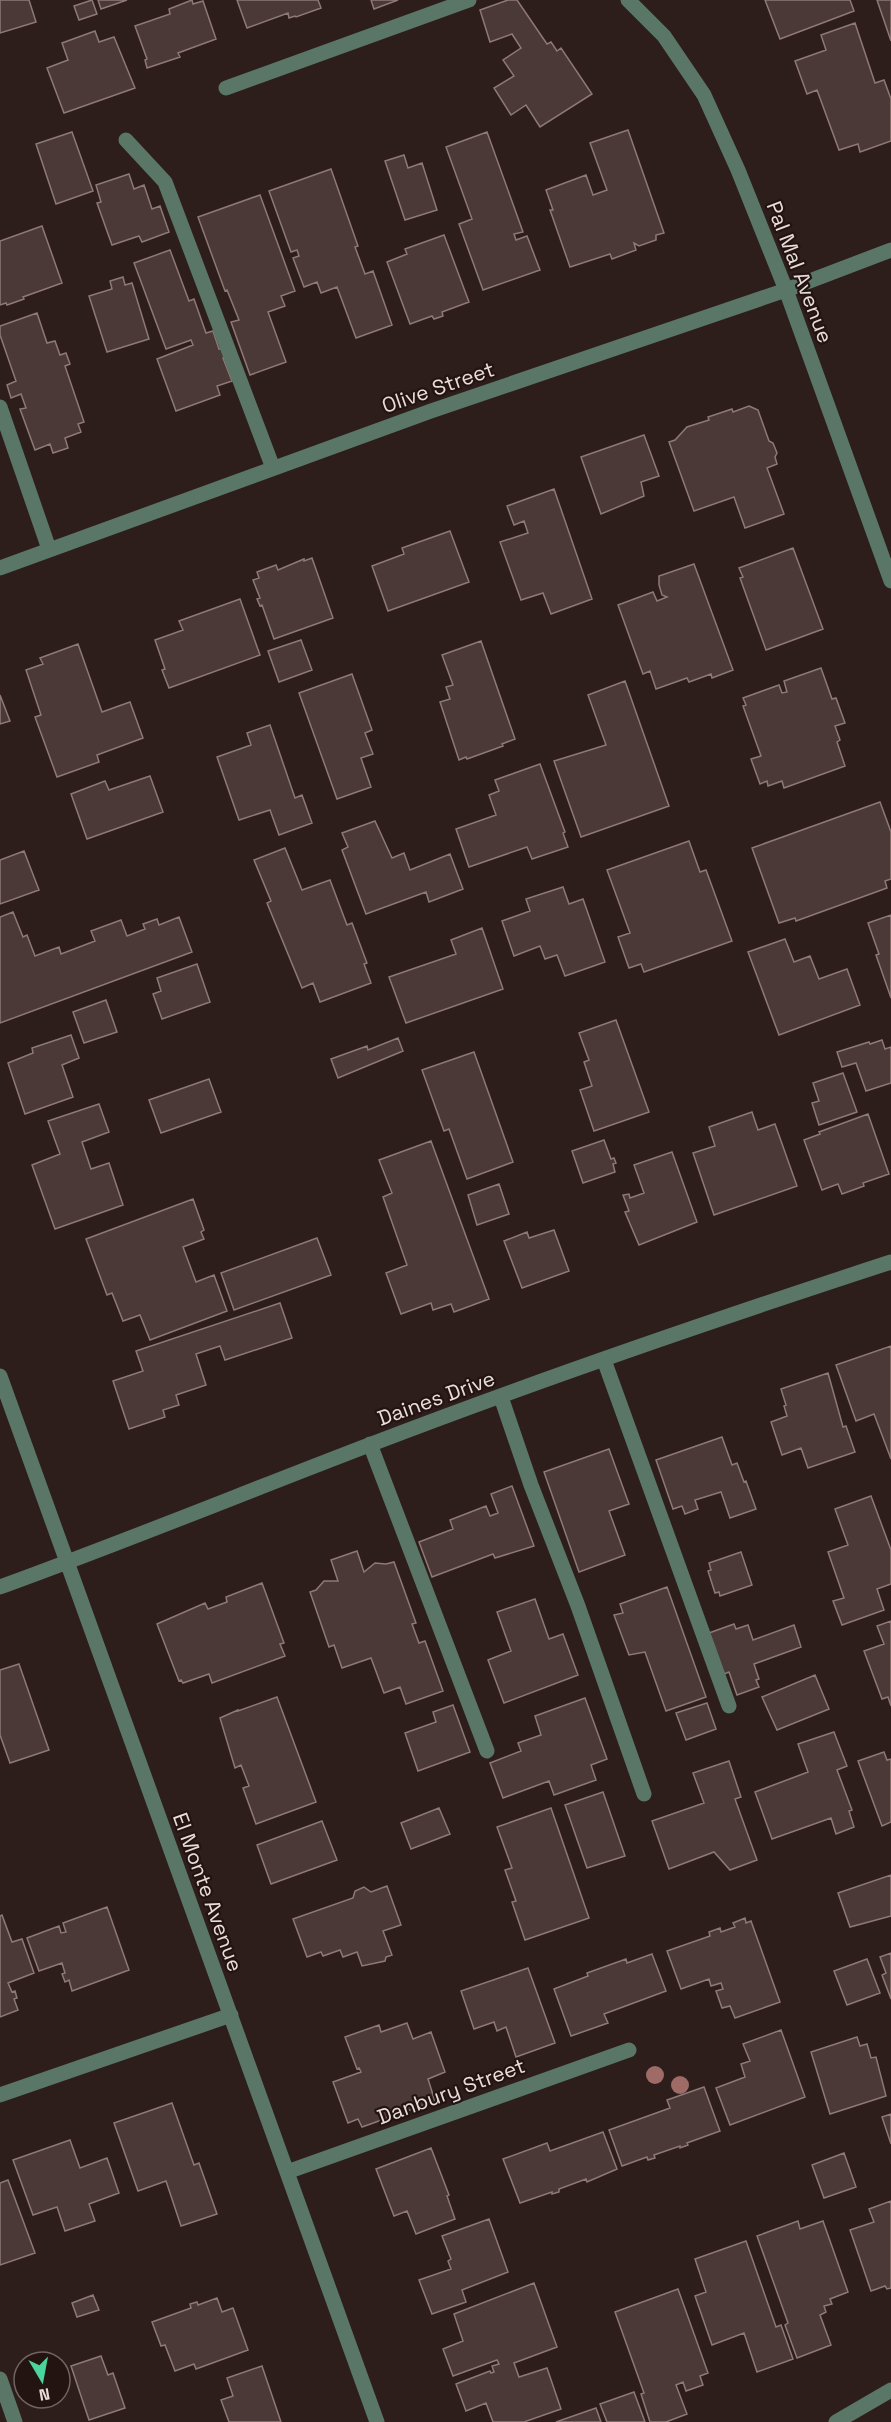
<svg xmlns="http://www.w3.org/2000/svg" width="891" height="2422" viewBox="0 0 891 2422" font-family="'Space Grotesk',sans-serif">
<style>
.building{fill:#4b3937;stroke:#8e7977;stroke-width:1.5}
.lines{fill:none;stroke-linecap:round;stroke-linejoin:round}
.minor{stroke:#597667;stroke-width:15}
.tree{fill:#9e6b66}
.labels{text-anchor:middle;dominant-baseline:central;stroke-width:4.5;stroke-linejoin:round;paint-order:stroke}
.street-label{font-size:21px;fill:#e9dddc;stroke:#231412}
</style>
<rect width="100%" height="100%" fill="#2d1d1b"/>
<path class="building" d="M0,0H29L36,22L0,33Z
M92,0L97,14L79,20L74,6Z
M98,0H127L101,9Z
M192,0L193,4L203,1L216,39L178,53L180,57L147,68L145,60L147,59L135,26L170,14L169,9Z
M237,0H318L321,8L296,17L295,16L289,18L288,13L247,28Z
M371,0H398L374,9Z
M508,0H517L547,44L551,42L557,51L561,48L592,94L540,127L526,105L511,115L494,88L514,76L503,60L521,48L512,34L490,42L480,10Z
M765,0H850L854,11L780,39Z
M877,0H891V41Z
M855,23L875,83L884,80L891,99V141L860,152L858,144L839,150L817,90L807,94L795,61L826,50L821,35Z
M95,31L99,42L114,37L135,88L64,113L47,68L68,60L62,43Z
M628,130L664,233L656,235V240L639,246L634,243L636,250L612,259L610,254L570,267L550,210H553L546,190L586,175L593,195L607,190L590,143Z
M72,132L93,191L56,204L36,144Z
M487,132L523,232L514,234L516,240L527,236L540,270L483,290L459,224L472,219L446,147Z
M404,155L408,168L422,163L437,210L405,220L385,161Z
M331,169L358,246L355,247L365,274L373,271L392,325L356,338L337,287L321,293L317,282L304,287L293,258L299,256L297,250L291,252L269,191Z
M129,174L134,189L144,185L152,209L160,206L169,232L142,242L139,236L112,245L97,203L101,202L96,185Z
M260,195L295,291L281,296L285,306L268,312L286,362L250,375L231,322L239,320L227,290L225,291L198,217Z
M42,226L62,283L23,297L24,299L7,305L6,303L0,305V241Z
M444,235L469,302L442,312L443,316L434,319L432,316L410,324L387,262L407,254L405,249Z
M170,250L189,301L194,299L206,333L213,331L219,349L223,348L226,357L223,358L232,381L217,386L220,395L176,411L157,359L193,345L191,340L166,349L134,263Z
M123,277L125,285L132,283L149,339L107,352L89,296L112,289L110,281Z
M37,313L47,343L55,341L60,355L66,353L70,364L65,366L84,422L78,424L81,432L65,438L68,448L53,453L50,444L35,450L20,409L26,408L21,394L11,398L7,385L16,381L0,335V326Z
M749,406L758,410L769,441L773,443L777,453L775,457L777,464L767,468L784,514L745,528L734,497L694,511L669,442L675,440L687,427L709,420L708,417L732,409L733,412Z
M644,435L659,476L641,482L644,496L601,514L581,457Z
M554,489L592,599L551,614L543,593L521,600L500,542L528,533L524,521L514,525L507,506Z
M450,531L469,582L388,611L372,566L404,554L402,548Z
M793,548L823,629L766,650L740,578L743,577L739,568Z
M312,558L333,618L274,639L262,605L260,606L257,599L260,598L253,580L259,578L257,572L276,565L278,570L304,559V561Z
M694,564L733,670L712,678L711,674L689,682L687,678L656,689L650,671L643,674L618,605L653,592L657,601L667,597L662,595L659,585V576Z
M240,599L260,655L169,688L162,670L165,669L155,640L183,630L179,621Z
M301,640L312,670L279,682L268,651Z
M481,641L515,739L502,744L503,746L467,759L466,757L459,760L440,702L450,699L446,687L453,685L442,655Z
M78,644L102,712L130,702L143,738L97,755L99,762L57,777L35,717L41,715L26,670L43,664L40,658Z
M821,668L832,699L836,698L845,723L835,726L840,740L837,742L845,766L784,788L782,781L768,786L767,781L760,784L751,759L761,756L743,706L746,705L743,698L779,685L782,693L787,692L784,681Z
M352,674L372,730L365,733L373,754L361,758L371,787L337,799L299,693Z
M625,681L669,806L581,837L554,761L606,745L588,695Z
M0,695L10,721L0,724Z
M270,725L295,798L302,795L312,823L279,835L270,810L239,820L217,757L251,745L247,733Z
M540,764L565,832L563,833L568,847L532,859L527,847L469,867L456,829L496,815L489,795L499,791L495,780Z
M150,776L163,812L87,839L71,794L105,781L109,790Z
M880,802L891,832V879L885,881L887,888L796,921L795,918L779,923L752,848Z
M375,821L392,858L404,853L410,870L450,854L463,889L429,902L426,892L366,914L342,850L348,847L342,833Z
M689,841L700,872L706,870L732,941L644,972L641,964L629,968L618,937L630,933L607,870Z
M285,848L302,890L330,880L347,925L352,923L367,963L364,964L371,983L320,1002L313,983L302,988L267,903L271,901L254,860Z
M24,851L39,890L0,904V860Z
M563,887L569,904L583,899L605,962L565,976L557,955L545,959L540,946L514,956L502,921L530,911L526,899Z
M13,912L23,937L27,935L35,956L59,947L61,954L95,941L91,931L121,920L127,936L145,929L143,924L157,919L159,925L179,917L192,952L0,1023V917Z
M891,915V998L876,955L879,954L868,923Z
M482,928L503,989L406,1023L389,977L456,954L451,940Z
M785,939L794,962L810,956L819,979L847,969L860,1005L779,1035L748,952Z
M197,964L210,1002L162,1019L153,994L161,991L157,978Z
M106,1000L117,1032L84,1043L73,1012Z
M616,1020L649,1112L594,1131L580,1090L592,1086L584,1062L589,1060L579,1033Z
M71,1035L79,1058L62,1065L73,1097L25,1114L8,1063L33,1053L32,1048Z
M398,1038L403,1051L338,1078L331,1059L367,1046L368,1050Z
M882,1040L885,1049L891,1047V1083L866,1091L856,1063L842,1067L837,1052L869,1042L870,1044Z
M474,1052L513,1162L467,1179L449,1129L444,1131L422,1070Z
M843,1073L857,1112L819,1125L812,1103L819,1101L813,1083Z
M209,1079L221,1112L161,1133L149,1100Z
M99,1104L109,1132L82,1142L91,1169L109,1163L123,1205L55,1229L32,1165L60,1154L48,1121Z
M752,1112L758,1130L775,1124L797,1186L714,1215L693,1153L715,1146L709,1127Z
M868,1114L889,1174L863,1183L864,1186L842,1194L838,1184L822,1190L804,1140L820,1134L819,1132Z
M604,1140L611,1159L614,1158L616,1163L613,1164L615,1172L583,1183L572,1151Z
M431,1141L489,1299L454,1312L451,1304L433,1310L431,1303L401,1314L386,1273L407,1265L383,1197L392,1193L379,1160Z
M672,1152L697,1222L639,1245L625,1212L629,1211L623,1195L629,1194L630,1198L644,1193L634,1165Z
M499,1184L509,1214L477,1225L468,1195Z
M193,1199L204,1230L201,1232L204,1239L183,1247L196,1282L214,1275L227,1311L150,1340L140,1315L123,1321L112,1293L107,1295L86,1239Z
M554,1230L569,1271L522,1288L504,1241L527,1232L529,1238Z
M317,1238L331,1275L234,1310L221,1273Z
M280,1303L292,1338L225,1360L220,1346L196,1354L206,1385L176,1395L179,1405L163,1410L165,1417L129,1429L113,1381L143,1371L136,1351Z
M891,1346V1459L874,1414L856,1421L836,1365Z
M828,1373L843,1427L846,1426L855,1452L808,1468L801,1448L782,1455L771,1422L787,1416L784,1406L786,1405L781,1389Z
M722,1437L732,1465L737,1463L744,1482L746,1481L756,1509L730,1518L721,1492L695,1500L698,1509L685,1514L682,1506L673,1509L656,1460Z
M609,1449L629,1504L609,1511L625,1555L579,1572L544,1472Z
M512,1486L534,1546L495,1558L493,1554L432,1577L419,1542L453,1529L450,1520L486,1506L490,1516L498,1513L491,1494Z
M871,1496L891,1550V1584L877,1589L884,1610L842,1625L833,1601L844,1598L828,1552L848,1545L835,1509Z
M357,1551L364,1572L375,1563L386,1564L394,1562L416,1623L412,1624L419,1643L425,1641L443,1691L406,1704L400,1687L384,1693L371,1658L342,1668L334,1645L329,1647L310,1592L316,1590L324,1581H338L331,1560Z
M741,1552L752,1585L720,1596L719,1592L715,1593L708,1571L711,1570L709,1563Z
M262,1583L284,1643L280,1644L285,1656L212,1683L209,1674L183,1683L181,1680L179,1681L157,1624L205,1603L208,1609L227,1602L226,1597Z
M667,1587L706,1697L666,1711L645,1652L629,1655L614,1615L623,1613L620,1604Z
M535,1599L549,1639L563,1634L578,1675L504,1703L488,1660L511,1651L497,1612Z
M891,1621V1706L888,1697L882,1699L864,1651L884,1644L877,1626Z
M734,1624L736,1629L748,1625L753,1640L794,1625L801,1647L754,1664L759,1679L756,1680L759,1687L737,1695L729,1672L724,1674L709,1633Z
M19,1664L49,1750L10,1763L0,1735V1670Z
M815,1675L829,1709L777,1730L762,1697Z
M277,1697L316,1802L256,1824L243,1788L249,1786L241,1765L235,1768L220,1718L238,1710V1711Z
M585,1698L607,1759L591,1765L596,1780L554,1795L549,1781L503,1798L490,1763L521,1751L518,1743L541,1735L535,1716Z
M707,1703L716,1729L686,1740L676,1713Z
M453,1705L470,1752L418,1771L405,1733L436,1722L433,1712Z
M834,1732L847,1766L837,1770L852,1810L849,1811L854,1827L836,1834L831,1818L772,1839L755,1792L808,1772L798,1744Z
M884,1752L887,1760L891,1759V1822L882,1826L858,1761Z
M729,1761L741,1797L735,1799L757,1860L730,1870L714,1852L669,1869L652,1821L704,1803L693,1773Z
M603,1792L625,1856L587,1868L565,1805Z
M439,1808L450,1834L411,1849L401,1823Z
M551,1808L589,1918L525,1940L512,1902L516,1901L505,1870L512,1868L497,1827Z
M322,1821L337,1860L271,1884L257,1845Z
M891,1875V1916L850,1927L838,1893Z
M387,1886L401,1925L383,1931L392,1955L386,1957L385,1961L362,1966L357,1952L343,1957L340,1950L323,1956L321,1952L307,1957L293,1919L353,1898L355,1891L364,1887L371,1892Z
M107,1907L129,1970L72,1991L69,1980L65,1982L62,1974L65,1973L62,1963L39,1971L27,1938L59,1926L61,1933L66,1932L63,1923Z
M2,1915L12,1942L22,1939L34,1973L8,1983L12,1992L15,1991L17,1998L14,1999L18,2010L0,2017V1916Z
M745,1918L746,1923L751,1921L780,2002L735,2018L730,2006L722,2008L716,1991L723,1989L721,1983L711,1986L709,1979L681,1989L667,1951L710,1936L709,1932L720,1928L721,1932L735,1927L733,1923Z
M891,1953V1999L882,1975L886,1973L880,1957Z
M652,1954L666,1991L604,2014L608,2023L571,2036L554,1989L588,1976L587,1973L626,1959L627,1963Z
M867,1959L880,1993L847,2005L834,1971Z
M528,1968L555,2043L516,2057L506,2027L497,2031L494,2022L474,2029L461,1991Z
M407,2023L413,2039L431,2032L445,2072L428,2079L435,2101L362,2127L358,2119L348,2123L333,2082L361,2072L359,2068L357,2069L345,2037L379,2025L381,2032Z
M781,2030L805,2097L730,2125L716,2088L745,2077L741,2064L750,2061L743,2044Z
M857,2037L860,2046L867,2044L871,2058L876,2057L886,2096L830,2114L811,2052Z
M704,2087L720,2131L687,2143L688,2145L680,2148V2146L654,2155L655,2158L648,2160L647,2157L622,2166L609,2130L670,2108L667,2100Z
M172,2103L194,2165L199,2163L217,2214L181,2226L166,2181L138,2191L114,2123Z
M891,2114V2144L882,2117Z
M603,2132L617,2169L587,2182L586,2179L559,2189V2192L552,2194V2192L520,2203L503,2159L547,2143L550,2151Z
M70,2140L80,2168L107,2158L119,2193L89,2204L95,2221L65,2231L57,2207L33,2215L13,2160Z
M431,2148L449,2195L447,2196L455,2219L416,2234L407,2211L394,2216L376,2169Z
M844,2153L856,2187L824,2198L812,2165Z
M8,2180L35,2253L0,2265V2183Z
M891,2201V2288L887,2289L885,2286L871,2291L850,2230L874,2222L869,2209Z
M489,2219L508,2272L462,2290L466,2302L432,2314L419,2280L451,2269L448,2261L451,2259L442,2236Z
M798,2221L800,2229L823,2221L848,2292L830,2299L832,2304L824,2306L826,2312L820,2315L831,2345L797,2358L785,2325L788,2323L757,2236Z
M746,2241L776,2327L781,2325L793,2359L757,2372L744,2333L712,2345L695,2296L706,2292L695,2259Z
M534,2283L557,2347L514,2363L519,2377L547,2368L561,2409L524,2422H493L486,2403L466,2411L456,2384L490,2371L491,2373L494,2372L492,2366L499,2364L497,2360L453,2376L443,2349L463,2341L454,2314Z
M678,2289L708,2373L700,2376L703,2385L686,2391L683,2382L676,2385L687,2414L666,2422H650L641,2394L644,2393L615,2312Z
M93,2295L99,2310L77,2317L72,2303Z
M217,2298L222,2312L233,2308L248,2350L196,2369L194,2364L175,2371L165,2345L161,2346L152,2322L191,2308L190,2304L197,2302L198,2305Z
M101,2356L108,2375L113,2373L125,2408L89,2420L71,2366Z
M262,2366L281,2422H229L221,2400L233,2396L227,2378Z
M634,2392L645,2422H607L600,2404Z
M596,2408L601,2422H556Z"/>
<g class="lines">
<path class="minor" d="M628,0L664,36L704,95L738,170L786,290L891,581
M226,88L469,0
M126,140L165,182L273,468
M0,407L49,549
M0,568L431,411L786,290L891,250
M604,1360L729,1706
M0,1376L377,2422
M501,1397L531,1485L578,1606L644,1794
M370,1444L487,1751
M0,1587C124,1542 246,1492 369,1445C541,1379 716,1319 891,1262
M0,2095L231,2015
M287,2172L629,2050
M0,2379L15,2422
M836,2422L891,2390"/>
</g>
<g class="tree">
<circle cx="655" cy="2075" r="9"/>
<circle cx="680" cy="2085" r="9"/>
</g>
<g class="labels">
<g class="street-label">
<text transform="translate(800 272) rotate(69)">Pal Mal Avenue</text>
<text transform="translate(438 387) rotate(-19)">Olive Street</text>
<text transform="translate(436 1398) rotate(-20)">Daines Drive</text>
<text transform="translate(208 1892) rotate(70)">El Monte Avenue</text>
<text transform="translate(451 2091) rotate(-20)">Danbury Street</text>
</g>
</g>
<g transform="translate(42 2380) rotate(170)"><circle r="28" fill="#231412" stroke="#726463" stroke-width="1.5"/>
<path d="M0-4.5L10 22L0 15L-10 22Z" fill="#4bd49b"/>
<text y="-9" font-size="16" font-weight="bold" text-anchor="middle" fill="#e9dddc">N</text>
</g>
</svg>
